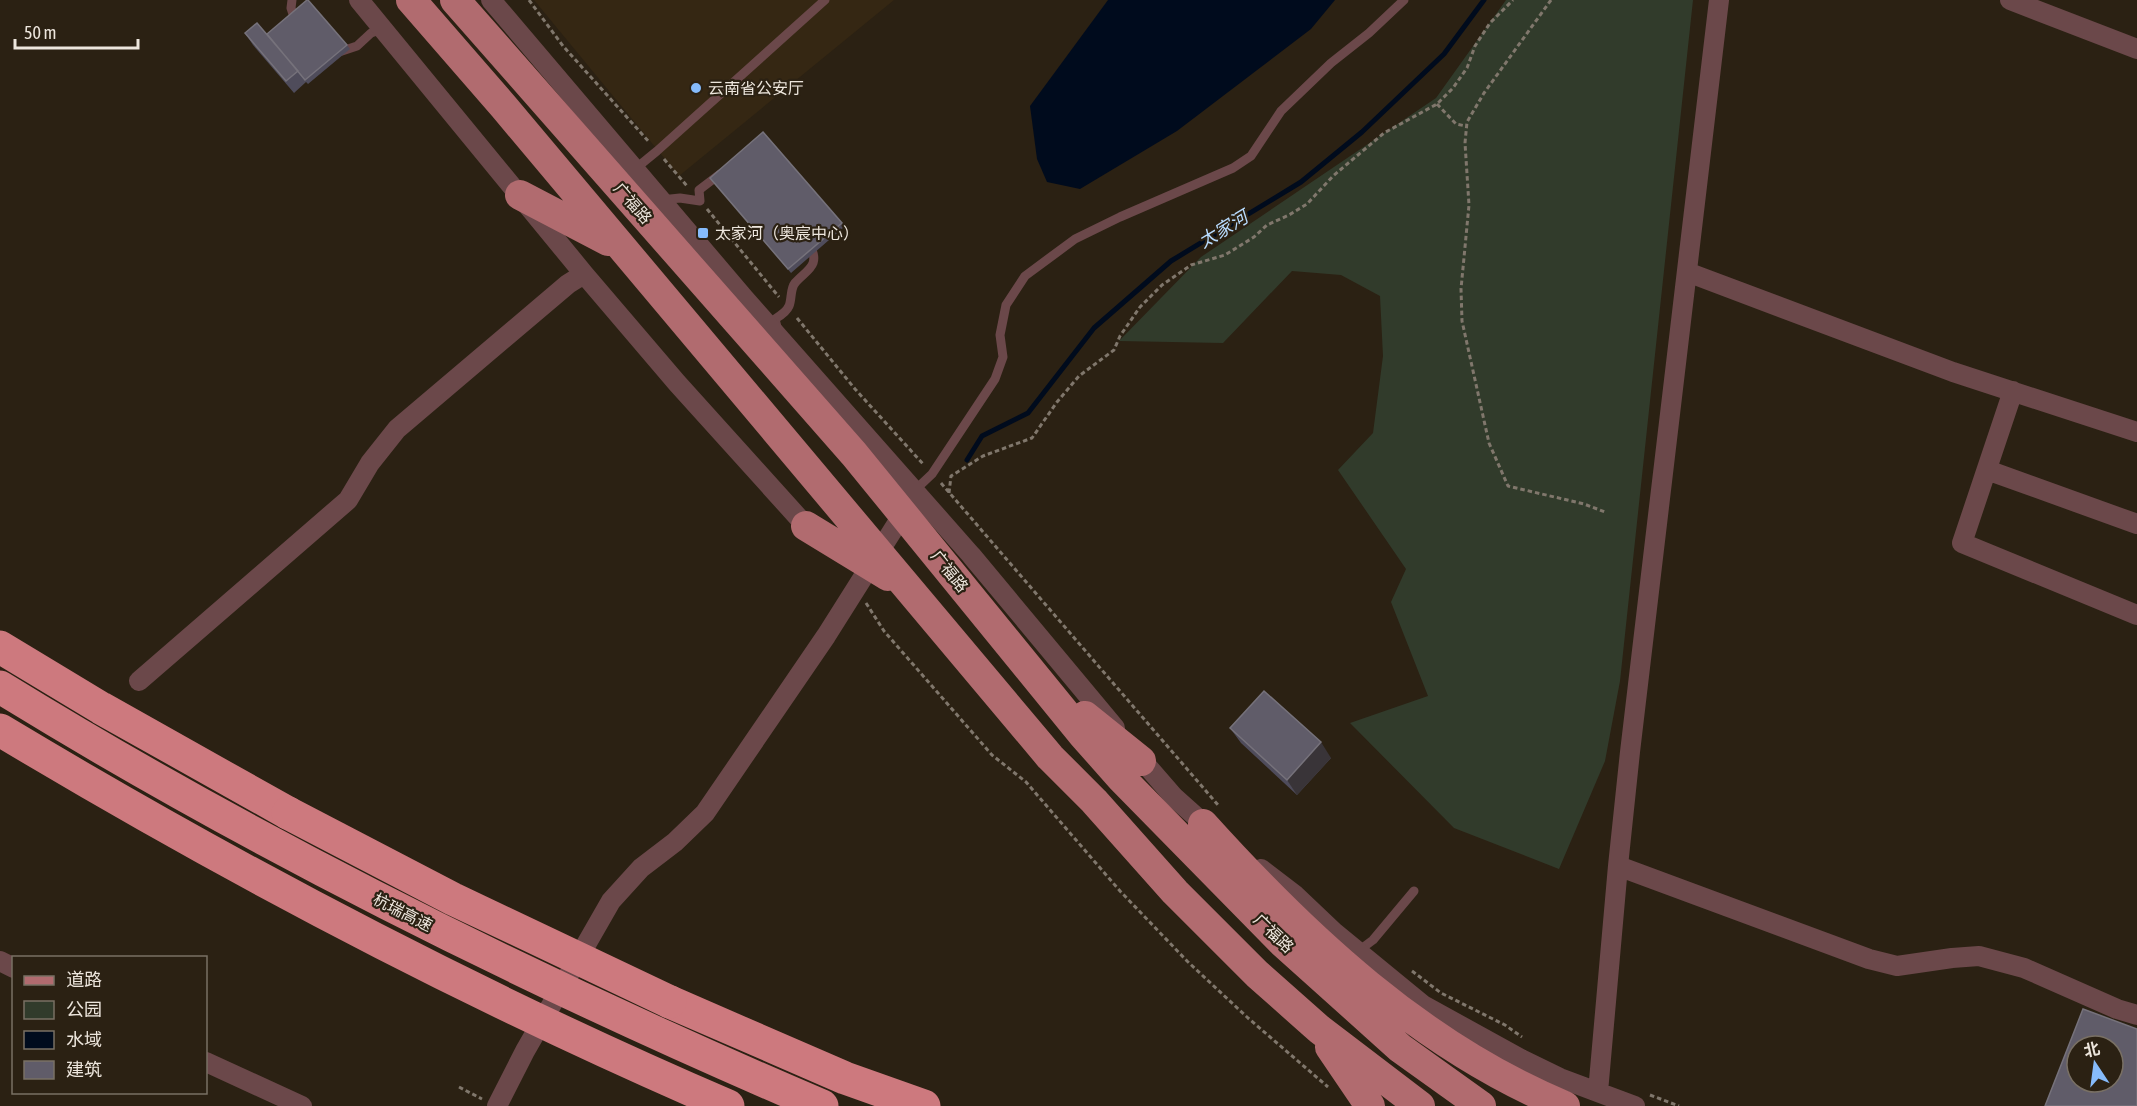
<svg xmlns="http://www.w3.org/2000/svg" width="2137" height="1106" viewBox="0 0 2137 1106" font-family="'Asap Condensed','Noto Sans SC',sans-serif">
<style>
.built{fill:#352713}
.green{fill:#313b2b}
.water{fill:#000b1d}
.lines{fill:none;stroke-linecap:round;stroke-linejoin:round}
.stream{stroke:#000b1d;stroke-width:5}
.path{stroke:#80776c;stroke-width:3;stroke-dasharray:4.5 3;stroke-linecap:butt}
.service{stroke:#6b484a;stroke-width:9}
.minor{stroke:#6b484a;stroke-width:20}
.primary{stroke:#b16b6f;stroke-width:30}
.motorway{stroke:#cd797e;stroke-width:33}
.motorway-bridge{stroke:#cd797e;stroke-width:33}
.wall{fill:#4f4c5b}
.shaded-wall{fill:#393438}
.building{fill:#605c69;stroke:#76727b;stroke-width:1.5;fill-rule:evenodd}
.poi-dot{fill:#86bbfb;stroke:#2b2113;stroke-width:2}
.labels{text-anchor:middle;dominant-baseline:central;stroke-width:4.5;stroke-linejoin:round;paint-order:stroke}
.poi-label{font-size:16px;fill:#ede6dd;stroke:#2b2113;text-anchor:start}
.street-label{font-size:16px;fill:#ede6dd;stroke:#2b2113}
.water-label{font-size:18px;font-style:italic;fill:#b8dbfe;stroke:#2b2113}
</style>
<rect width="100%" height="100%" fill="#2b2113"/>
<path class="built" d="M534,0H894L679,176Z"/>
<path class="green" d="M1506,0H1693L1620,681L1605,761L1559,869L1454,828L1350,723L1428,696L1391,602L1406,569L1338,470L1373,433L1383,356L1380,296L1341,275L1292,271L1223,343L1119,341L1201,257L1436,98Z"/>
<path class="water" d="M1108,0H1335L1311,29L1177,131L1080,189L1047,182L1037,159L1030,106Z"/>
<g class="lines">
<path class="stream" d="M967,460L982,436L1028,413L1094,328L1171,261L1301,182L1362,132L1444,54L1484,0"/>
<path class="path" d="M529,0L563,46L650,143
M1551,0L1484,93L1467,122L1465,143L1469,205L1461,289L1462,321L1489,443L1508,486L1584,504L1605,512
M1437,104L1456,124L1466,126
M664,159L687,186
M707,209L779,297
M797,318L855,389L924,465
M941,483L1218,805
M949,493L951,476L983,456L1032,438L1057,402L1079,376L1114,350L1120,336L1140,307L1162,285L1191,265L1225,255L1254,237L1267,225L1289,215L1307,204L1333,176L1384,133L1437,104L1453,88L1467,68L1475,46L1490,23L1513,0
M866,603L884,631L992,755L1026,782L1120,891L1187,961L1248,1018L1328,1087
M1412,971L1441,993L1505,1025L1522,1037
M459,1087L482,1099
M1650,1095L1679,1106"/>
<path class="service" d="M292,0L291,8L296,23
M339,52L357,46L371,33L382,29
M635,169L657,151L825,0
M661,200L680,198L700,201L699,190L720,174
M778,331L775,319C780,316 787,311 789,306C792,299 790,289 795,283C806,270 822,266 809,244
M914,491L932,474L995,379L1003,357L1000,335L1006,305L1025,276L1075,239L1120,217L1233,168L1251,156L1281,111L1331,63L1369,33L1404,0
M1357,952L1373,940L1414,891"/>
<path class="minor" d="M359,0L584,274L677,383L806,526
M491,0L744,298L971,555L1115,728
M2010,0L2137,49
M1687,272L1953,372L2137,432
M2013,391L1962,543L2137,615
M1987,470L2137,524
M139,681L348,500L370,463L397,429L568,284L584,274
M1134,751L1174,797L1212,831
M1618,866L1869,959L1897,966L1952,958L1979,956L2024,968L2117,1009L2137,1015
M1261,869L1295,895L1334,932L1423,1005L1521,1059L1560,1078L1635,1106
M0,961L14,968
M206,1062L302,1106
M1598,1092L1618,866L1630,752L1719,0
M497,1106L525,1051L611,901L641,868L675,842L705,813L826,636L903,514"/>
<path class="primary" d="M411,0L504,107L1050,757L1094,801L1175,892L1257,974L1319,1029L1420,1106
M455,0L854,454L1083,735L1122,779L1282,942L1400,1048L1481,1106
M520,195L608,241
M806,526L888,576
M1085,716L1141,761
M1203,824C1305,937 1422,1047 1565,1106
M1330,1047L1370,1106"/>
<path class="motorway" d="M0,647L101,708L288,813
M670,1002L845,1078L924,1106"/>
<path class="motorway-bridge" d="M0,687C263,849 539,985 822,1106
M0,730C235,871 477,998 728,1106
M288,813L453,899L670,1002"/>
</g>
<path class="wall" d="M245,33L267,34L347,45L350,49L308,84L306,82L294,93L253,45Z
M710,178L842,223L844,227L791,273Z
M1230,728L1331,758L1297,795L1241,743Z"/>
<path class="shaded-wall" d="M1321,742L1331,758L1297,795L1287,780Z"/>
<path class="building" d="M307,0H308L347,45L305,80L267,34Z
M257,23L298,71L286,81L245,33Z
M763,132L842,223L788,269L710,178Z
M1264,691L1321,742L1287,780L1230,728Z
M2083,1009L2137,1029V1106H2045ZM2077,1046H2113V1082H2077Z"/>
<g class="poi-dot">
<circle cx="696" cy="88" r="6"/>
<rect x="697" y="227" width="12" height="12" rx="3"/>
</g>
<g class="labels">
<g class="poi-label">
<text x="708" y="88">云南省公安厅</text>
<text x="715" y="233">太家河（奥宸中心）</text>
</g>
<g class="street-label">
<text transform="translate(633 203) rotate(49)">广福路</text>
<text transform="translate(950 571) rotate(51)">广福路</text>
<text transform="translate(403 912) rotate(27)">杭瑞高速</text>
<text transform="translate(1274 933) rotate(44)">广福路</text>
</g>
<g class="water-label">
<text transform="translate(1223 229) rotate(-31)">太家河</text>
</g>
</g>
<rect x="12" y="956" width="195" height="138" fill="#2b2113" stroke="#797064" stroke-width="1.5"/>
<rect x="24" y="976" width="30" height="9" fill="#b16b6f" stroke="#797064" stroke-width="1.5"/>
<text x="66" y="986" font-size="18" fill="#ede6dd">道路</text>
<rect x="24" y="1001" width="30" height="18" fill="#313b2b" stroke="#797064" stroke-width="1.5"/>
<text x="66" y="1016" font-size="18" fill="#ede6dd">公园</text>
<rect x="24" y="1031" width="30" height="18" fill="#000b1d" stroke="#797064" stroke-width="1.5"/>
<text x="66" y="1046" font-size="18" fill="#ede6dd">水域</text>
<rect x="24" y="1061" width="30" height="18" fill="#605c69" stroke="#797064" stroke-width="1.5"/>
<text x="66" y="1076" font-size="18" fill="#ede6dd">建筑</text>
<g transform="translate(2095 1064) rotate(347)"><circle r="28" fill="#2b2113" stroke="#797064" stroke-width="1.5"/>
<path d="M0-4.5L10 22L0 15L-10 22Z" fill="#86bbfb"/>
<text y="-9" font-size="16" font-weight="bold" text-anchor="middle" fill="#ede6dd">北</text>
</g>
<path d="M15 39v9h123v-9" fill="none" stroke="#ede6dd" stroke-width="3"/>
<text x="24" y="39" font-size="18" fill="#ede6dd" stroke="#2b2113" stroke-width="4.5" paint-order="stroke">50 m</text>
</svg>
